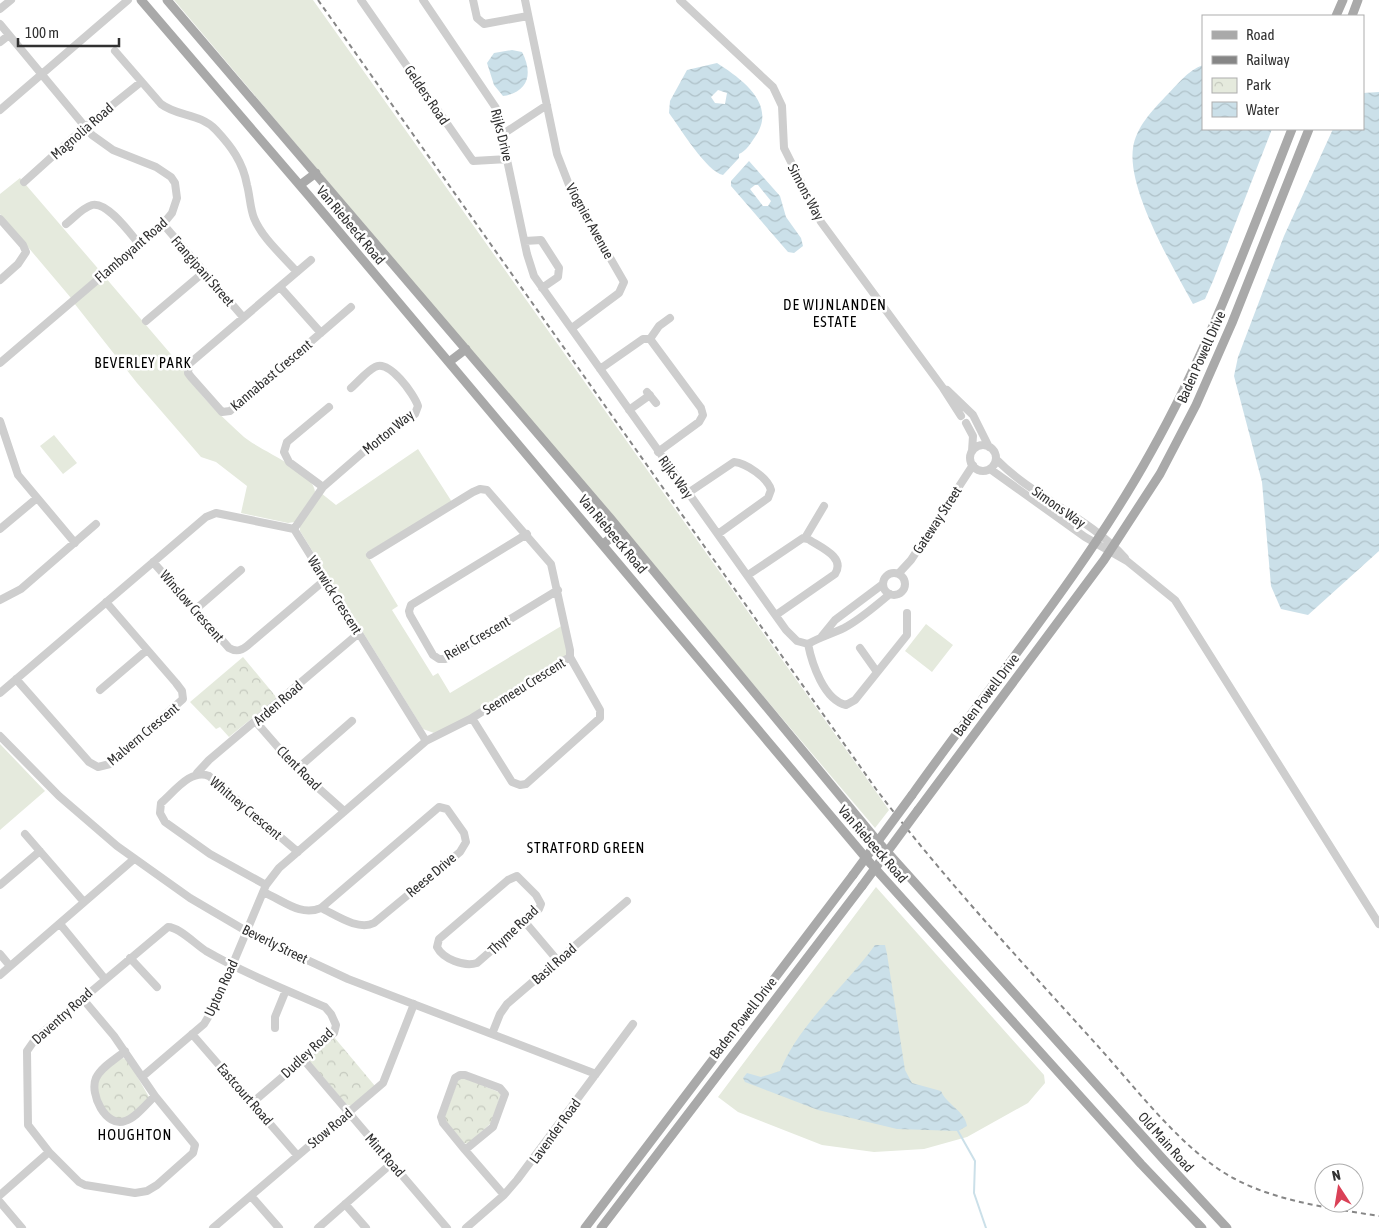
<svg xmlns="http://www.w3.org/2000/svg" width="1379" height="1228" viewBox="0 0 1379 1228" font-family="'Asap Condensed',sans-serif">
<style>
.grass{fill:#e5eadd}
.park{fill:url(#park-crowns)}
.water{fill:url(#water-waves);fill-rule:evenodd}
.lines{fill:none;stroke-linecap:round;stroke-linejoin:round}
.stream{stroke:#cbe0e9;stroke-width:2}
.minor{stroke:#cecece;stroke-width:8}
.major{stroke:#a9a9a9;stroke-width:9}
.rail{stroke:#868686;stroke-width:2;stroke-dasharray:5 4;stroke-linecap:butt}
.major-bridge{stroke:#a9a9a9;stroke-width:9}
.labels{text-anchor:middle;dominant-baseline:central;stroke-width:5;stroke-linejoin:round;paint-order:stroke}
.street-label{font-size:14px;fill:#313131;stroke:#fff}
.neighbourhood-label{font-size:15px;letter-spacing:1px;fill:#000;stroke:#fff}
</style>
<defs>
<pattern id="park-crowns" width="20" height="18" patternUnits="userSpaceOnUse" patternTransform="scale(1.25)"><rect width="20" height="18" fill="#e5eadd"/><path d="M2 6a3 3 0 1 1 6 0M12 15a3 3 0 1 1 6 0" fill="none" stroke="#c5c9be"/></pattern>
<pattern id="water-waves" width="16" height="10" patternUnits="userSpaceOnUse" patternTransform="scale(1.25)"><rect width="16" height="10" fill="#cbe0e9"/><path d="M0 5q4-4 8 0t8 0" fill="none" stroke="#afc1c8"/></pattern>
</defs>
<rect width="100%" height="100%" fill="#fff"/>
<path class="grass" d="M174,0H313L889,810L875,828Z
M20,178L101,272L71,298L0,214V194Z
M105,277L181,366C196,393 221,416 244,437C259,450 315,472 315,492L295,522L288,523L241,513L247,486L216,462L201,457L137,383L74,303Z
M54,435L77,463L63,474L40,446Z
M418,449L452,502L366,553L398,606L392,610L433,676L438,673L450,693L563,625L567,655L459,722L434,733L423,729L300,531V524L321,493L336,505Z
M926,624L953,645L932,672L905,651Z
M0,744L45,791L0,830Z
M876,887L1044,1075L1045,1083L1028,1103L967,1137L924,1149L874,1152L822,1145L738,1112L718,1097Z"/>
<path class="park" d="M243,657L277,698L229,737L220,727L216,729L190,702Z
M334,1037L375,1086L351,1106L346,1104L310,1062V1058Z
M122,1058L127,1059L149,1097C145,1105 128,1121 119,1119C105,1117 93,1095 97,1082C100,1071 114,1064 122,1058Z
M462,1077L501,1093L492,1122L468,1144L464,1143L444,1119L458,1080Z"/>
<path class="water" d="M512,50L522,52C533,73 529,92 503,96L494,85L487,63L494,53Z
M717,63C742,79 778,105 755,137C751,143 746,151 739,154V158L723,175C707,172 680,128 669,113L670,101L687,70ZM718,90L727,93L725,104L715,103L711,97Z
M1203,65V129H1272L1213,281L1205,299L1193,304C1173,267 1127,190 1133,148C1136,127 1152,111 1165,97C1177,85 1187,71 1203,65Z
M1379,92V551L1308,615L1281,609L1271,586L1262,482L1234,376L1238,357L1284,236L1333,129H1363V93Z
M749,161L780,196L786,217L801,238L803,246L794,253L788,252L731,186V181ZM755,185H758L771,201L768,206H763L750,189Z
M875,945H885L887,954L905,1070L912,1083L941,1091C947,1105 965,1111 967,1126L958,1131L897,1129L818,1110L745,1082L743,1078L747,1073L761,1077L780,1071C800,1022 845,987 875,945Z"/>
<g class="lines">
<path class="stream" d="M958,1131L975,1161L974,1193L986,1228"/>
<path class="minor" d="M361,0L473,161L508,159
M423,0L496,108L527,254L534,276L786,630L797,641L808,644
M473,0L477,18L484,24L528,16
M525,0L557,154L571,190L624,282L619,293L572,328
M680,0L773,87L782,106L784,148L821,222L943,388L961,416
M0,9L11,0
M0,24L92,135L113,150L156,167L171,177L175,183L177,198L172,213L163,224L0,363
M0,42L9,35
M115,51L161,104C178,117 200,113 216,130C231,146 243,162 247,185C250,196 250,208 254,218C262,238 283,256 297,272
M0,110L128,0
M503,134L547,105
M24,182L85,127L141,82
M0,219L23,245L26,252L18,264L0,280
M66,224C74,218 82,208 92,205C107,201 130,233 139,244
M163,224L243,317
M525,241L541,240L559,268L558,277L542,288
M311,260L189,364L188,373L191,377L222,412L230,411L351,307
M280,287L321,333
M146,321L204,272
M650,339L659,326L670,318
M600,369L643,339H650L701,408L703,415L699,422L658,452
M947,390L973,415L989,447
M647,392L656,403
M629,410L650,395
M0,421L18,475L75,543
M966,423L973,436L972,451
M970 458a13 13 0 1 1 26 0a13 13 0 1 1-26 0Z
M996,459C1034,498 1089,517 1125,558
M990,469L1085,537L1127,561L1175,600L1379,924
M323,487L289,462L284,452L287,442L329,407
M688,493L734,462C746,463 768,478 771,490L768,498L718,534
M0,529L37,498
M294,529L323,487L368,448L415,414L418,406C414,394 389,359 375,367C367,371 359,381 351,388
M527,534L411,605L409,611L410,615L433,655L439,659H445L558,590
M805,538L824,506
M153,562L229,648C236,652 241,651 247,646L326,579
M883 584a11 11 0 1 1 22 0a11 11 0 1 1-22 0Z
M899,573L911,560L973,465
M748,575L803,538L808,539C820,547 846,557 835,574L776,615
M0,600L21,589L96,524
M196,609L241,570
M822,636L835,620L883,584
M808,644C812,664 824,700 846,705L855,700L907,635V613
M808,644C820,637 832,634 844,628C861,619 875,606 890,594
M860,648L877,672
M16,679L89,762L98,767L110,764L183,699L182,691L176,683L106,602
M100,690L147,650
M0,693L206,517L216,513L294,529L426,741
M472,718L512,782L520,785L526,784L600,718V710L570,657
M256,722L297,769L344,811
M0,736L59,796L117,846L190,898L253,935L348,979L596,1074
M297,769L352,721
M197,773L209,760L359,633
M25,834L84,902
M517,876L536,895L541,904L539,909L477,963C464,967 443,959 437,947L439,939L508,880Z
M0,885L40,851
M266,885L210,854L165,822L160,813L161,803C174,792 191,768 209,776L298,852
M263,892C283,900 300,917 321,908L439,807L447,809L464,833L466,842L460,852L374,923C358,931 336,915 321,908
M525,922L558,961
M60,924L105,979
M0,954L10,966
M130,958L157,987
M0,975L134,859
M82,998L114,1036L155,1096L195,1145L193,1153L157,1185L147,1191L135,1193L85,1185L79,1182L49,1152L28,1125L27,1051L36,1038L168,927C179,927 195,944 206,951C244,973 284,989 325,1007L331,1014L336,1025L334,1033L252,1103
M275,1028V1017L286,990
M192,1034L297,1155
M492,1034L500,1014L507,1004L627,901
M125,1051C116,1059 101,1067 96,1078C89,1094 106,1128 125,1121C136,1118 147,1103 155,1096
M303,1059L447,1228
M460,1075H465L500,1088L505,1094L493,1127L465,1150L443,1123L441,1117L455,1078Z
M142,1077L204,1024L216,1004L266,885L279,868L426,741L472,718L570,657V650L551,564L487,490L480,489L473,492L370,555
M465,1150L504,1195
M0,1195L49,1152
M251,1196L279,1228
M0,1202L22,1228
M345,1204L366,1228
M213,1228L383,1083L414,1004
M318,1228L392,1163
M466,1228L504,1195L517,1180L633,1024"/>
<path class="major" d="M141,0L309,196L871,864L1141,1164L1202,1228
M167,0L610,518L880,844L1164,1160L1227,1228
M1336,16L1343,0
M1352,16L1358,0
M300,185L316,173
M449,362L466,349
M603,544L620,531
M912,795C992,682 1084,573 1151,452C1209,349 1249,238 1292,129
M918,810L1104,560L1160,474L1196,405L1232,323L1309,129
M585,1228L853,875
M601,1228L862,886"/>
<path class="rail" d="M318,0L876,789C944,879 1021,961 1096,1044C1135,1087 1182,1150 1233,1178C1278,1202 1330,1208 1379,1216"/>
<path class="major-bridge" d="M853,875L912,795
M862,886L918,810"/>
</g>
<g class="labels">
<g class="street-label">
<text transform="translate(427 95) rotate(56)">Gelders Road</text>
<text transform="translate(82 131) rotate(-41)">Magnolia Road</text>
<text transform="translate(502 135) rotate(76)">Rijks Drive</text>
<text transform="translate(806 192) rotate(62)">Simons Way</text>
<text transform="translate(590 221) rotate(61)">Viognier Avenue</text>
<text transform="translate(351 225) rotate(50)">Van Riebeeck Road</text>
<text transform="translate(131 250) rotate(-41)">Flamboyant Road</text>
<text transform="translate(203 271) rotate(49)">Frangipani Street</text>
<text transform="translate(1201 357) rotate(-66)">Baden Powell Drive</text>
<text transform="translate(271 375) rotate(-40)">Kannabast Crescent</text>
<text transform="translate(388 432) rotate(-39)">Morton Way</text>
<text transform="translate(676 477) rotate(54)">Rijks Way</text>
<text transform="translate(1059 507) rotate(35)">Simons Way</text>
<text transform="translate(937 520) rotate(-57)">Gateway Street</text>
<text transform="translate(613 534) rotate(50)">Van Riebeeck Road</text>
<text transform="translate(335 595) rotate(58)">Warwick Crescent</text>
<text transform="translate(192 606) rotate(49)">Winslow Crescent</text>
<text transform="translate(477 638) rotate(-30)">Reier Crescent</text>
<text transform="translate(524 686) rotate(-32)">Seemeeu Crescent</text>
<text transform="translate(986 695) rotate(-53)">Baden Powell Drive</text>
<text transform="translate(278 703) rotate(-41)">Arden Road</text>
<text transform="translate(143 734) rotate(-40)">Malvern Crescent</text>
<text transform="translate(299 768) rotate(45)">Clent Road</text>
<text transform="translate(246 808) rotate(40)">Whitney Crescent</text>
<text transform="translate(873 844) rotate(49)">Van Riebeeck Road</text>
<text transform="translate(431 875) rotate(-40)">Reese Drive</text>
<text transform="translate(513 930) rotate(-44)">Thyme Road</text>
<text transform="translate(275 944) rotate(26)">Beverly Street</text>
<text transform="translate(554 964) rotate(-41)">Basil Road</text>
<text transform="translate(221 988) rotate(-65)">Upton Road</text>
<text transform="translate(62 1016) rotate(-42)">Daventry Road</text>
<text transform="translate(743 1018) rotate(-52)">Baden Powell Drive</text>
<text transform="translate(307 1053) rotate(-43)">Dudley Road</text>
<text transform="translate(245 1094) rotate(49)">Eastcourt Road</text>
<text transform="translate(330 1128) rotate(-40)">Stow Road</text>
<text transform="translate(555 1131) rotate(-54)">Lavender Road</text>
<text transform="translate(1166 1142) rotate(48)">Old Main Road</text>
<text transform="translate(385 1155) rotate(49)">Mint Road</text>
</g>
<g class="neighbourhood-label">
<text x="835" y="304">DE WIJNLANDEN<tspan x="835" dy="17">ESTATE</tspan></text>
<text x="143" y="362">BEVERLEY PARK</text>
<text x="586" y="847">STRATFORD GREEN</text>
<text x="135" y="1134">HOUGHTON</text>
</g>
</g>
<rect x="1202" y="15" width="162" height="115" fill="#ffffff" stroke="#adadad"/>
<rect x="1212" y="31" width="25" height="8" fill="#a9a9a9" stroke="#adadad"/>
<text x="1246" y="40" font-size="15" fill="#313131">Road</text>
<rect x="1212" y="56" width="25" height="8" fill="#868686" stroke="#adadad"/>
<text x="1246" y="65" font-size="15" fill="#313131">Railway</text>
<rect x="1212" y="78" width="25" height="15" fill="url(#park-crowns)" stroke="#adadad"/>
<text x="1246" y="90" font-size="15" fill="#313131">Park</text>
<rect x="1212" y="102" width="25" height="15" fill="url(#water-waves)" stroke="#adadad"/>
<text x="1246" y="115" font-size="15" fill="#313131">Water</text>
<g transform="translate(1339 1188) rotate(348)"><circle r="24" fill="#ffffff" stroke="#adadad"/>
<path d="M0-4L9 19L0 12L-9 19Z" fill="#da4157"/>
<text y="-8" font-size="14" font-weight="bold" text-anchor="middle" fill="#313131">N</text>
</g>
<path d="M18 38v8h101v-8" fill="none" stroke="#313131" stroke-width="2.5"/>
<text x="25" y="38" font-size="15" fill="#313131" stroke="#ffffff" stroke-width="4" paint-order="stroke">100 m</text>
</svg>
